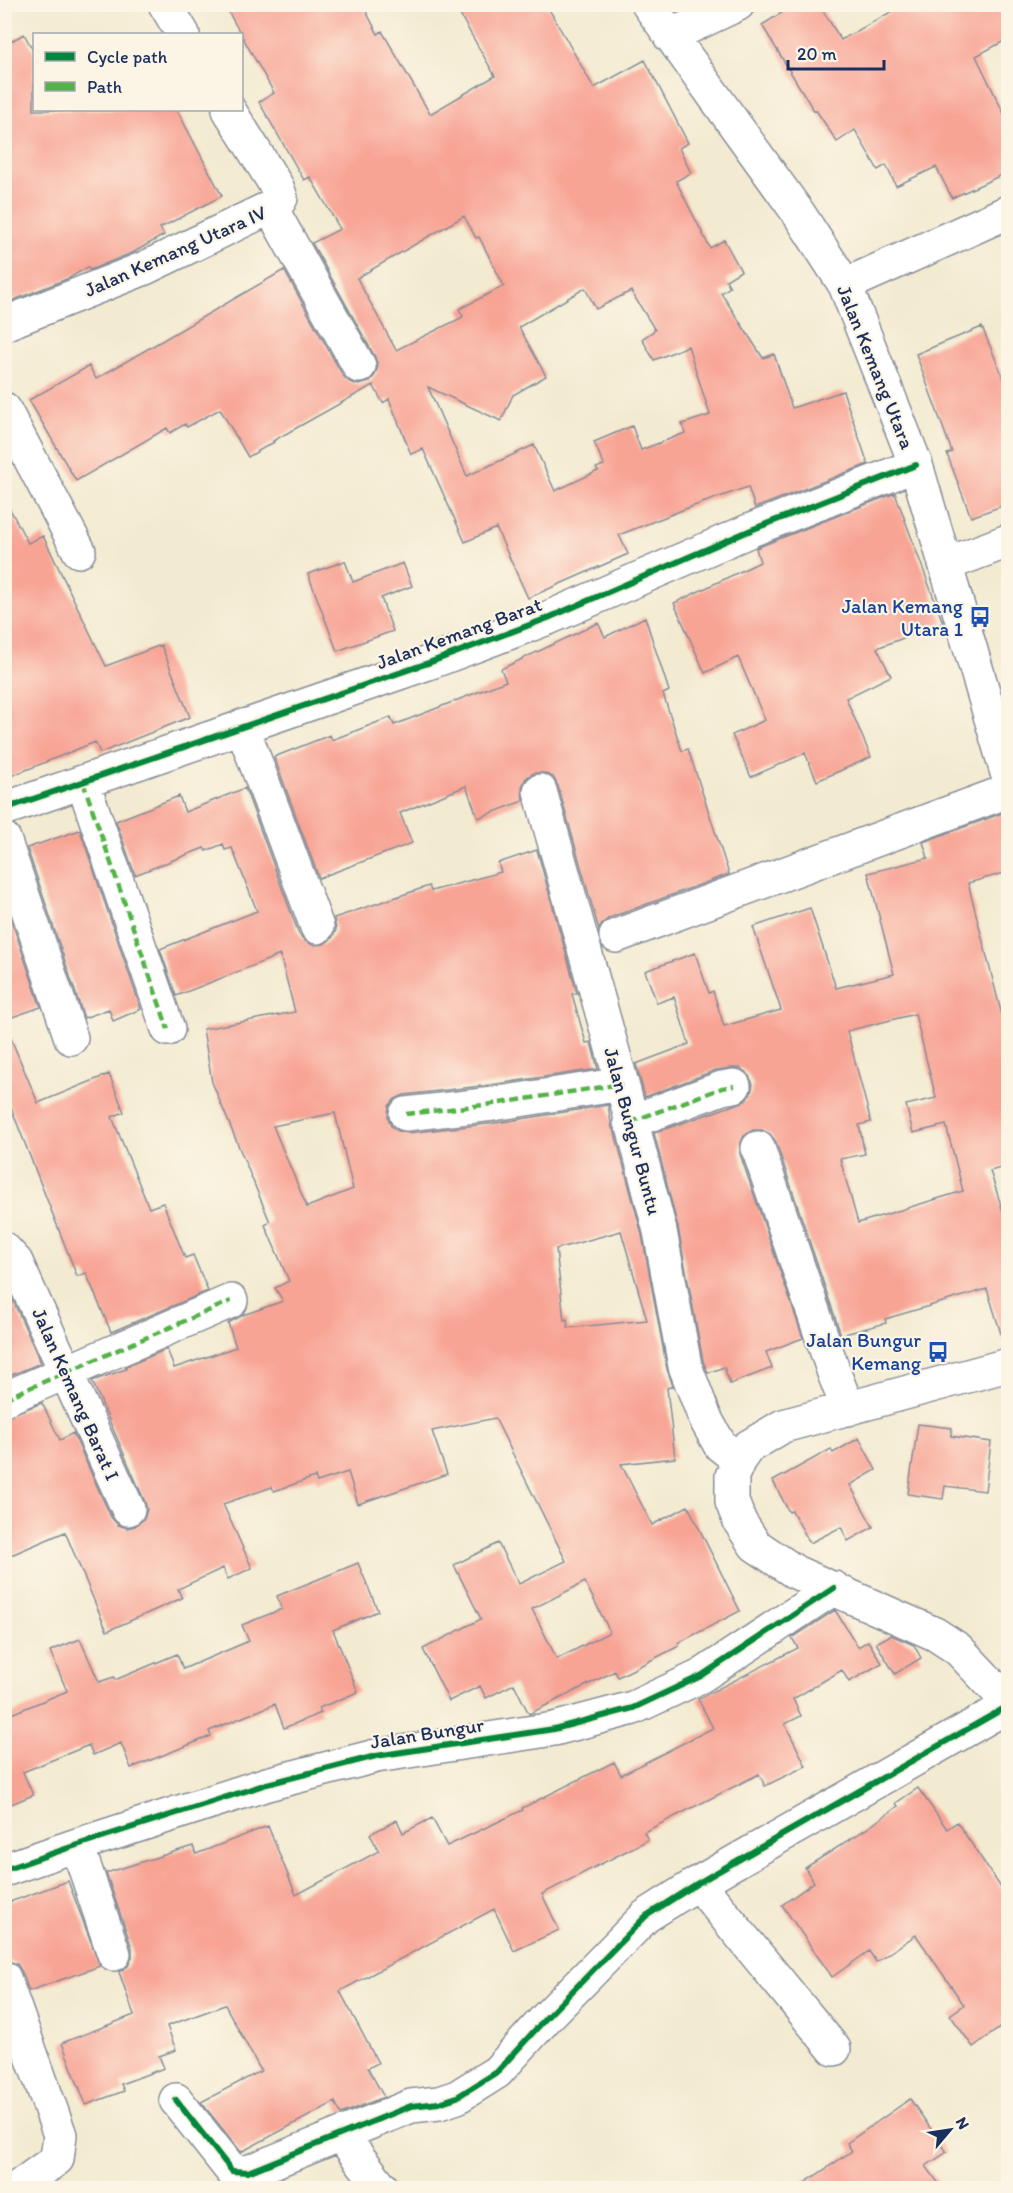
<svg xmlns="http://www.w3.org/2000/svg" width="1013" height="2193" viewBox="0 0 1013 2193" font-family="Itim,sans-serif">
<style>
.building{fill:#f8a495;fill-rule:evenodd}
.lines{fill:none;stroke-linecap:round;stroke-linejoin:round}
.minor-casing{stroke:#878d98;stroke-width:36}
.minor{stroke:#fff;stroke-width:33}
.quiet{stroke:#55b248;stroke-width:4.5;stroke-dasharray:9 4.5;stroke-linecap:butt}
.cycleway-casing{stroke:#fcf5e5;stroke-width:10}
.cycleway{stroke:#00873e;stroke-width:6}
.labels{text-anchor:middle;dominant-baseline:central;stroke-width:4.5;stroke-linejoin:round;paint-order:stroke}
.street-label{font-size:20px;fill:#1b2f5e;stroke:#fcf5e5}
.transit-label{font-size:20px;fill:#164399;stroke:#fcf5e5;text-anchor:end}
</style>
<rect width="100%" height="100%" fill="#fcf5e5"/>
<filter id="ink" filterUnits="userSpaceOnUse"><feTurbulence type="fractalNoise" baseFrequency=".0167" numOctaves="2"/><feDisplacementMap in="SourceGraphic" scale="12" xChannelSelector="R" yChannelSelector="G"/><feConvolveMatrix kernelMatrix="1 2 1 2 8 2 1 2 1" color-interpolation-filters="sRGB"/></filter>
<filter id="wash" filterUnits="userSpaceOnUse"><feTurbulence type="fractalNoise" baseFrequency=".008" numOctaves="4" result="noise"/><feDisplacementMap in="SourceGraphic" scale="24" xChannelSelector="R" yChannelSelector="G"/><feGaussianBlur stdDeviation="1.35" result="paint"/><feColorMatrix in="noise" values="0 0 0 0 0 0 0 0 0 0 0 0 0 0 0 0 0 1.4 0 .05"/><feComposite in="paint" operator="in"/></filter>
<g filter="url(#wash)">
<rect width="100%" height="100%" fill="#f3ebd1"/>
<g id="blocks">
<path class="building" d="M224,4H362L378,34L382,31L430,114L495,76L459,13L474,4H546L594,88L645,60L688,143L679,148L691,173L676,181L710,248L724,240L741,271L726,280L730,287L721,293L763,358L774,354L792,408L843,391L868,464L755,508L748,487L685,509L619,535L628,554L528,598L496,528L465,542L423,449L411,454L389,399L383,403L373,385L273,441L274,442L248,457L220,409L187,427L185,424L170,433L167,428L76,481L29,400L89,366L96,379L284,270L343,376L350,382L359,385L369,382L375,375L378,366L375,357L312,243L340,229L310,177L304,180L259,102L274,93ZM464,216L476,238L479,237L504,286L459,309L463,317L396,350L357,278ZM585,288L596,309L631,291L655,330L642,339L654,360L688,346L710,415L682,424L685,433L641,450L632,426L594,442L604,465L596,468L598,471L555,491L534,445L467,476L428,387L501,421L513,395L546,376L519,327Z
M796,4H819L841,40L905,4H1008V39L976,56L1008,122V172L952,198L936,167L896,186L886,165L878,170L855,130L837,142L816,110L814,111L762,25Z
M24,34L34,52V110H177L222,196L160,228L164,235L134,252L90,270L88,267L69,278L4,304V45Z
M982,327L1008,389V504L971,517L947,454L952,452L916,354Z
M895,493L943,623L877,648L891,676L846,698L871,757L817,781L805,753L751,777L732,735L765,720L738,657L705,673L674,603L760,562L756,548Z
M4,498L28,543L43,536L106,666L161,645L190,717L100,753L95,742L4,779Z
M345,561L353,582L403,563L412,586L381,598L393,631L337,651L308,574Z
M645,617L669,691L663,694L682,751L688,749L729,874L609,918L602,924L599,930L558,786L553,777L544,773H534L526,778L522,787L523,801L478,818L466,786L400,813L412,843L319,878L274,757L330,735L332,740L391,717L394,725L506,681L501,669L598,623L605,637Z
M245,788L299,934L305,941L313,945L324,944L332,938L336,930L334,918L429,886L431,891L501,872L498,863L537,850L577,993L572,994L586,1043L591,1042L598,1069L490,1085L404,1095L395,1099L389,1106L388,1117L391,1126L398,1131L408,1133L496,1123L608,1105L612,1128L615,1133L642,1235L667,1369L673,1386L667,1388L675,1458L621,1464L652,1525L688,1506L740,1611L678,1643L679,1646L618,1677L615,1671L529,1714L514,1684L486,1698L480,1686L449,1701L423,1649L481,1619L454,1565L498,1543L519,1584L566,1561L495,1418L432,1431L447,1474L358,1504L348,1472L317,1482L315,1477L274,1491L272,1487L223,1504L252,1568L228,1579L223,1568L178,1589L182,1598L107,1631L65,1532L4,1558V1417L42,1403L60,1440L73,1433L111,1517L118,1525L127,1528L135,1526L144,1519L147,1510L145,1502L92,1381L126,1369L125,1367L167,1349L174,1368L236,1347L228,1323L243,1315L283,1301L275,1288L289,1281L265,1225L270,1222L212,1082L203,1029L295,1012L280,955L176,996L160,949L257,911L232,848L225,850L223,844L206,851L204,848L135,875L116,821L179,796L185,812ZM335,1113L353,1189L307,1207L273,1126ZM621,1231L647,1320L568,1328L567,1319L564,1320L556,1249ZM585,1582L610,1632L557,1659L532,1609Z
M1008,811V872L968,883L1008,1039V1166L990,1171L1008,1227V1339L1003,1340L987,1289L885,1319L886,1323L841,1335L776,1142L770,1134L762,1130H753L744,1136L740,1145V1154L803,1338L766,1352L772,1368L730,1384L724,1367L708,1373L703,1361L678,1228L654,1133L745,1101L751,1093L753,1084L748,1074L740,1068H731L716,1070L645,1097L636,1064L689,1044L674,997L657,1003L645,971L695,953L709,993L713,991L724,1026L781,1010L753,927L810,908L836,988L894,974L868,873L928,858L923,842ZM915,1014L936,1098L906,1105L913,1133L946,1125L963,1191L858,1223L840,1159L865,1154L859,1125L871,1122L847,1031Z
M80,830L141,1009L113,1021L109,1009L84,1018L27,848Z
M4,899L41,1007L4,1020Z
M4,1022L38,1103L109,1074L124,1112L112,1117L149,1208L163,1203L185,1258L193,1255L208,1291L111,1332L86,1273L77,1276L4,1090Z
M10,1294L41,1363L4,1378V1297Z
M918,1424L952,1428L951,1436L991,1442L985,1491L945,1486L943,1499L908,1494Z
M859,1438L876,1470L850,1485L873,1527L848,1541L841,1527L810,1543L792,1511L789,1512L773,1481L831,1449L833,1453Z
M358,1563L378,1611L333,1630L358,1692L319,1708L321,1713L284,1728L275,1704L209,1731L211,1736L131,1768L121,1743L93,1755L89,1745L23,1772L33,1795L4,1807V1717L67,1691L50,1651L80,1639L99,1682L114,1677L115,1680L177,1654L183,1669L249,1641L242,1625L282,1609L277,1596Z
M835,1610L858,1647L868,1641L882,1663L849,1682L842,1670L793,1699L801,1716L785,1724L806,1766L765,1786L759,1774L644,1832L648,1840L542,1894L559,1930L514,1951L494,1909L340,1991L378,2063L368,2068L384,2097L341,2114L335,2102L241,2152L201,2102L261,2071L225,2005L167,2026L176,2050L159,2056L164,2068L121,2084L124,2091L86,2105L62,2043L134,2015L119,1972L128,1966L132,1957V1948L106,1873L193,1846L196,1854L268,1826L296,1895L379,1851L370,1834L397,1820L403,1833L432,1818L447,1846L523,1810L522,1808L614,1762L621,1775L713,1728L698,1699L798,1648L792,1638Z
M891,1635L914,1645L921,1658L895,1674L876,1643Z
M918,1788L947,1829L957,1822L1008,1898V2022L973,2047L950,2015L964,2005L916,1935L876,1962L869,1951L832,1977L782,1905L814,1882L805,1868L868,1828L898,1806L896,1803Z
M68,1881L100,1966L29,1991L22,1972L17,1964L4,1960V1904Z
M910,2099L947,2152L926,2166L942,2188H797L852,2151L847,2143Z"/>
</g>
</g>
<g filter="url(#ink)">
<use href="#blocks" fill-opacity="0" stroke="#878d98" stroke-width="1.5"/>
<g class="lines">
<defs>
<path id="minor" d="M165,4L183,34
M648,4L799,214L845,285L916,465L1008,776
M670,36L738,4
M271,208L359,366
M845,285L1008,212
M4,324L145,268L277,204L281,198L277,187L229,110
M4,409L79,551
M947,564L1008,541
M242,726L317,927
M83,782L168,1029
M540,791L622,1084L660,1231L685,1366L705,1418L720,1445L739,1460
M4,809L431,662L548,618L751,530L916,465
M4,839L71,1038
M616,936L1008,791
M406,1114L493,1104L622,1084
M630,1122L722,1088L734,1086
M758,1148L834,1373L848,1409
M4,1249L16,1262L128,1509
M1008,1365L783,1426L748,1447L739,1460L732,1476V1502L740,1522L755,1545L795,1572L935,1634L958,1649L1008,1702
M4,1399L231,1301
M77,1845L114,1954
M4,1870L77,1845L267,1784L376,1756L554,1729L633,1708L701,1676L834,1588
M698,1883L834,2049
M4,1978L60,2135L57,2159L17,2188
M176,2100L232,2171L248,2172L411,2106L439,2103L457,2097L497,2072L547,2017L646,1916L698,1883L1008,1706
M342,2136L382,2188"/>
</defs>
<use href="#minor" class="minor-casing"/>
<use href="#minor" class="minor"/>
<path class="quiet" d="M83,782L168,1029
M406,1114L493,1104L622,1084
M630,1122L722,1088L734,1086
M4,1399L231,1301"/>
<defs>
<path id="cycleway" d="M4,809L431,662L548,618L751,530L916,465
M4,1870L77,1845L267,1784L376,1756L554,1729L633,1708L701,1676L834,1588
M176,2100L232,2171L248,2172L411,2106L439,2103L457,2097L497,2072L547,2017L646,1916L698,1883L1008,1706"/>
</defs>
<use href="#cycleway" class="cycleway-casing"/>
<use href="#cycleway" class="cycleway"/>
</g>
</g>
<defs>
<symbol id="bus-bare" viewBox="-9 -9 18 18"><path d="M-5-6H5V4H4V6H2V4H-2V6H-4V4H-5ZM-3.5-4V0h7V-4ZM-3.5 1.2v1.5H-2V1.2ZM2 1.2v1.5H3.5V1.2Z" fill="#1a4fb4" stroke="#fcf5e5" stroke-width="2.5" paint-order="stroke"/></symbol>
</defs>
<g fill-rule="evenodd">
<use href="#bus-bare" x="965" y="602" width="30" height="30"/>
<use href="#bus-bare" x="923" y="1337" width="30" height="30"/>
</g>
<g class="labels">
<g class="street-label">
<text transform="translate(175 251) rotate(-24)">Jalan Kemang Utara IV</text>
<text transform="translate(876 367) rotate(68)">Jalan Kemang Utara</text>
<text transform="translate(459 633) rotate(-20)">Jalan Kemang Barat</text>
<text transform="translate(633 1131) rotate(75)">Jalan Bungur Buntu</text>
<text transform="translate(76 1394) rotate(66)">Jalan Kemang Barat I</text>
<text transform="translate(427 1733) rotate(-9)">Jalan Bungur</text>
</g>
<g class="transit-label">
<text x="963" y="606">Jalan Kemang<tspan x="963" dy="23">Utara 1</tspan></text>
<text x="921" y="1340">Jalan Bungur<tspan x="921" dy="23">Kemang</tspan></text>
</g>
</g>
<rect width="1013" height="2193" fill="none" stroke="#fcf5e5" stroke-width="24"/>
<rect x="33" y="33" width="210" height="78" fill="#fcf5e5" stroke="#a2a6af" stroke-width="1.5"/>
<rect x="45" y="52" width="30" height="9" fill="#00873e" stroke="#a2a6af" stroke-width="1.5"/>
<text x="87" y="63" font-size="18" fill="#1b2f5e">Cycle path</text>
<rect x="45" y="82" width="30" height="9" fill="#55b248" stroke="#a2a6af" stroke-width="1.5"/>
<text x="87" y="93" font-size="18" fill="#1b2f5e">Path</text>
<g transform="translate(950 2130) rotate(61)" stroke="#fcf5e5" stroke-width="4.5" paint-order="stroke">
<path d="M0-4.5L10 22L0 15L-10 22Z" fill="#1b2f5e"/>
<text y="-9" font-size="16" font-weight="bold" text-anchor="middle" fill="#1b2f5e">N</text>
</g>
<path d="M788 60v9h96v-9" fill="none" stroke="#1b2f5e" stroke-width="3"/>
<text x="797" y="60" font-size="18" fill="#1b2f5e" stroke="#fcf5e5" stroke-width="4.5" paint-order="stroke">20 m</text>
</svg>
